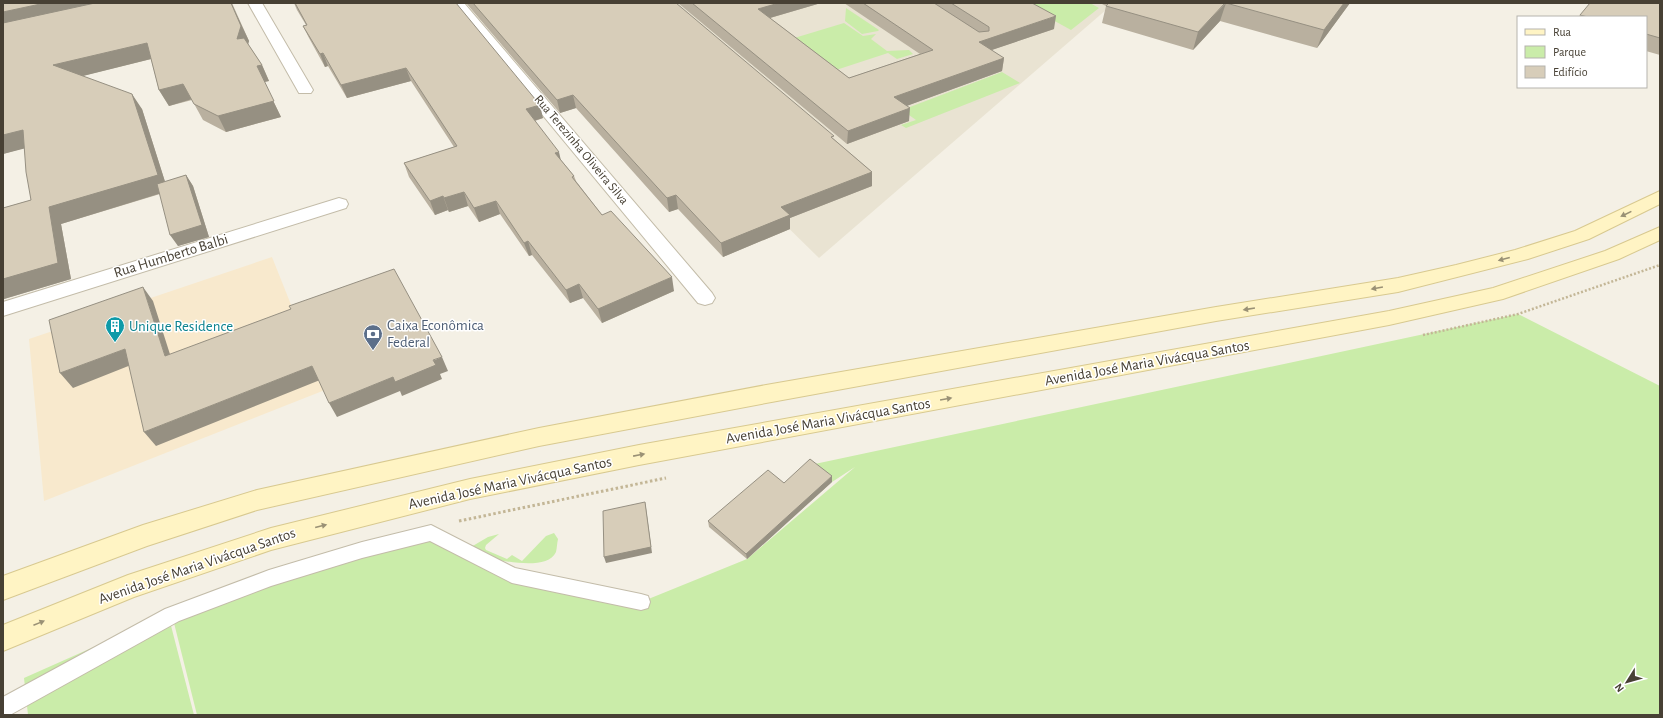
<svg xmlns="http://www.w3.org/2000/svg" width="1663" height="718" viewBox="0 0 1663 718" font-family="'Alegreya Sans',sans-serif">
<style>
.residential{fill:#e9e3d2}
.commercial{fill:#f8e9cd}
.green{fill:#caeca9}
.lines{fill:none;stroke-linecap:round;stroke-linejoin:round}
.lane-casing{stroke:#c3bca9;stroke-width:2}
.street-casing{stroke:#c3bca9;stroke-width:2}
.secondary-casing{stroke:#d8c990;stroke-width:2}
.path-far1{stroke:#c3b696;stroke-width:2.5;stroke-dasharray:2 2;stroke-linecap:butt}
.path{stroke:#c3b696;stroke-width:3;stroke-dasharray:2.5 2.5;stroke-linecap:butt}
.lane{fill:#fff;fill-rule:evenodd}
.street{fill:#fff;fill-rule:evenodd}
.secondary{fill:#fff4c4;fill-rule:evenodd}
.wall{fill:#b9b09f}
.shaded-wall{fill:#969082}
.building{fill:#d7cdb9;stroke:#969082}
.oneway{fill:#9a9175}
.labels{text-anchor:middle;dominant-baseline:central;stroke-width:3;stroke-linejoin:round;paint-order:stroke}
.far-street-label{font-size:13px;fill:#474034;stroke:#fff}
.street-label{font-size:15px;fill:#474034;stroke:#fff}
.service-label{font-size:15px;fill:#4e5e75;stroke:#fff;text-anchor:start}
.culture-label{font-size:15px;fill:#0d838f;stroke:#fff;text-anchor:start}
</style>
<rect width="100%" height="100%" fill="#f4f0e5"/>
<path class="residential" d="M559,3H1114L819,258Z"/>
<path class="commercial" d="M272,257L325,390L44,501L29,339Z"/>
<path class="green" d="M1022,3H1090L1099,8L1071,30Z
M846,8L879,30L878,31L862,34L845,21Z
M844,23L863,36L876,34L871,39L887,51L909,50L913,54L897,59L888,53L833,71L791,39Z
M1002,72L1020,83L906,128L901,125L916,120L902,110Z
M1518,314L1660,386V715H197L172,615L431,533L471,547L488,537L499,534L486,545L485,548L486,550L507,559L512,555L522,561L546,536L554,533L558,539C557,543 557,548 556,552C546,573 496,559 478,556L512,575L641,602L747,559L855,467L832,482L810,465Z
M168,614L194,715H28L24,678Z"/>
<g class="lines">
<defs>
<path id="lane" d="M431,525L515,568L641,594L648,596L650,602L648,608L641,610L512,583L430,541L362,558L271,586L179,621L10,715H3V697L165,609L269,570L362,542Z"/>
<path id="street" d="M248,3H262L313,90L311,93H299Z
M450,3H464L712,293L715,298L712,303L705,305L698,303Z
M339,198L346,200L348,204L346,208L3,316V302Z"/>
<path id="secondary" d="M1660,191V204L1589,239L1528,259L1398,292L1216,321L766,403L539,446L257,510L147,546L3,600V576L143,525L257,490L539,428L766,385L1216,307L1398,278L1456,265L1515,250L1575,231Z
M1660,227V240L1619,259L1503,299L1389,325L639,465L470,499L271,550L134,597L3,651V625L128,575L271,528L470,479L639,445L1389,311L1493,288L1605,251Z"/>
</defs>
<use href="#lane" class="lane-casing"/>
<use href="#street" class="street-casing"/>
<use href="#secondary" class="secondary-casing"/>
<path class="path-far1" d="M1423,335L1518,314L1660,265"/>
<path class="path" d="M459,521L666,478"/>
<use href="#lane" class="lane"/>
<use href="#street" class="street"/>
<use href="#secondary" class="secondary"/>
</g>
<path class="wall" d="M3,3H232L249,41L248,44L262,65L269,81L264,82L281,117L226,132L203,120L192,100L169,106L159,90L151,59L82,76L142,109L165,182L186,175L193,186L209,237L178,246L160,194L61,224L71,279L4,299H3V208L31,200L24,148L3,154Z
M294,3H456L543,118L535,121L561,160L574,176L576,181L602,215L674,291L602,323L583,298L570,303L532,255L529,256L500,214L479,222L468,206L449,212L448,210L435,215L409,177L404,163L454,147L411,81L347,98L328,66L325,67L309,38L303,26L306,25L297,10Z
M466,3H676L872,172V186L790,218V229L723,257L678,209L669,212L576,108L560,113Z
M678,3H821L770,18L849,78L920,54L844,3H1032L1054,29L991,50L1004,58L1002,71L906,106L909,121L847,144Z
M1100,3H1350L1317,48L1220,21L1193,50L1102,23L1106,6Z
M1660,3V55L1646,51V17H1578L1580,15Z
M832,482L747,559L709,527L708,521Z"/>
<path class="shaded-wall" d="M45,3H120L3,29V12Z
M231,3L249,41L245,55L237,39Z
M779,3H821L759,21L758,9Z
M1226,3L1220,21L1193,50L1198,32Z
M1344,3H1350L1317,48L1324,30Z
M1056,16L1054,29L977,55L979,42Z
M147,43L155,58L63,81L53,65Z
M323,53L328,66L325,67L320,54Z
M1004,58L1002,71L893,111L894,97Z
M262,65L269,81L264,82L281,117L226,132L218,116L257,66Z
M406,68L411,81L347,98L341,85Z
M183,84L192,99L169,106L159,90Z
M132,94L142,109L168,191L61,224L71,279L4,299H3V279L49,207Z
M573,95L576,108L560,113L557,100Z
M540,105L543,118L530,122L526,109Z
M910,108L909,121L847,144L848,131Z
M23,130L34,146L3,154V135Z
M559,152L562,165L555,153Z
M872,172V186L790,218V229L723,257L721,243L781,207Z
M186,175L193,186L209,237L178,246L170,235Z
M464,192L468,206L449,212L444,198Z
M676,195L678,209L669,212L667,198Z
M443,196L448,210L435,215L430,201Z
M496,201L500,214L479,222L474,208Z
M528,241L532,255L529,256L524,243Z
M672,277L674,291L602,323L598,309Z
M579,284L583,298L570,303L566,290Z
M143,287L153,301L175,370L165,356Z
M125,349L136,363L73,388L60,373Z
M442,357L448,371L440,374L442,379L402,396L400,391L337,417L329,403Z
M312,366L320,380L156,446L144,432Z
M832,476V482L747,559L746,554Z
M645,502L646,508L652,553L606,563L604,557Z"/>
<path class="building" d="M3,3H45L3,12Z
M95,3H231L241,26L237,39L244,38L262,65L257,66L274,101L218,116L194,104L183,84L159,90L147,43L53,65L132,94L158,175L49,207L58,263L3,279V208L31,200L26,172L23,130L3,135V23Z
M295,3H456L540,105L526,109L559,152L555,153L574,176L572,177L602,215L611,211L672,277L598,309L579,284L566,290L528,241L524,243L496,201L474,208L464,192L444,198L443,196L430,201L404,163L457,146L406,68L341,85L323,53L320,54L303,26L307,25Z
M473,3H676L834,136L831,137L872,172L781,207L790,215L721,243L676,195L667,198L573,95L557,100Z
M692,3H779L758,9L849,78L933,50L863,3H934L979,32L989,31V27L951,3H1032L1056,16L979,42L1004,58L894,97L910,108L848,131Z
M1109,3H1225L1198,32L1106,6Z
M1226,3H1344L1324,30Z
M1590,3H1660V38L1646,34V17H1588L1580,15Z
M186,175L202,225L170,235L157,184Z
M394,269L442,357L433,360L436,365L395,382L393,377L329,403L312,366L144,432L125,349L60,373L49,320L143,287L165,356L291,309L289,306Z
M810,459L832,476L746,554L708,521L768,470L784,483Z
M645,502L651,547L604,557L603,511Z"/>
<defs><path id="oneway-solid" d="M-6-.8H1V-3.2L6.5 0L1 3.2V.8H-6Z"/></defs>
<g class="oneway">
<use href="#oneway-solid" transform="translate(1626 214) rotate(154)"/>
<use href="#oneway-solid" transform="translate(1504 259) rotate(165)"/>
<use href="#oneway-solid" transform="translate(1377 288) rotate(170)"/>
<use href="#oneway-solid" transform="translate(1249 309) rotate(171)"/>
<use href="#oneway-solid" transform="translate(946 399) rotate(-10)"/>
<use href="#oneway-solid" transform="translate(639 455) rotate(-11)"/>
<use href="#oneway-solid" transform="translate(321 526) rotate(-14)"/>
<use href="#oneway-solid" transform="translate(39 623) rotate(-22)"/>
</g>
<defs>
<symbol id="building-pin" viewBox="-11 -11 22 30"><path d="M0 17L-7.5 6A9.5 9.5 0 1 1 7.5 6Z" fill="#0f9aa8" stroke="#fff"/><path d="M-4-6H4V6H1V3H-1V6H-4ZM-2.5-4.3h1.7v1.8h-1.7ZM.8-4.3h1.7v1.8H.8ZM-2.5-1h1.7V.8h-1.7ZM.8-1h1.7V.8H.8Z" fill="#fff"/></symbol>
<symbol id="bank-pin" viewBox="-11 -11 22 30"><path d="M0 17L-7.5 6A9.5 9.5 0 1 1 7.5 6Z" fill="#5c6f8a" stroke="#fff"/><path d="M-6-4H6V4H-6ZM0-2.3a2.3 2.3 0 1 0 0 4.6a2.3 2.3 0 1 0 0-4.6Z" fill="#fff"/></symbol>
</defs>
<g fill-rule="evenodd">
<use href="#building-pin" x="104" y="315" width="22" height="30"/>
<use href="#bank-pin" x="362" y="323" width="22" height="30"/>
</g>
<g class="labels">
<g class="far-street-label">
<text transform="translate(581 150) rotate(50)">Rua Terezinha Oliveira Silva</text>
</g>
<g class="street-label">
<text transform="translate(171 256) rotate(-17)">Rua Humberto Balbi</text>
<text transform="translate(1147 363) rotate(-10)">Avenida José Maria Vivácqua Santos</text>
<text transform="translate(828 421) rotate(-10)">Avenida José Maria Vivácqua Santos</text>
<text transform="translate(510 483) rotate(-12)">Avenida José Maria Vivácqua Santos</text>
<text transform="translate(197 566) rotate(-19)">Avenida José Maria Vivácqua Santos</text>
</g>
<g class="service-label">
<text x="387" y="325">Caixa Econômica<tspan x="387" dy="17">Federal</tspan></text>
</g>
<g class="culture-label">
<text x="129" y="326">Unique Residence</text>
</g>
</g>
<rect width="1663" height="718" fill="none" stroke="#474034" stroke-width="8"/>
<rect x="1517" y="16" width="130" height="72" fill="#ffffff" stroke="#b5b3ae"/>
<rect x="1525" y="29" width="20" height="6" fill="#fff4c4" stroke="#b5b3ae"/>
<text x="1553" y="36" font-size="12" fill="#474034">Rua</text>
<rect x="1525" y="46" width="20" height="12" fill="#caeca9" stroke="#b5b3ae"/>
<text x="1553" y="56" font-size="12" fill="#474034">Parque</text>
<rect x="1525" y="66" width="20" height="12" fill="#d7cdb9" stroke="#b5b3ae"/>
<text x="1553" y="76" font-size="12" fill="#474034">Edifício</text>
<g transform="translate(1627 682) rotate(233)" stroke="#ffffff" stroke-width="3" paint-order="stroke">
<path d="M0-3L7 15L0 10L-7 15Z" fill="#474034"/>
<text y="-6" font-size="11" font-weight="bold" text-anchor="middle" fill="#474034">N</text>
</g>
</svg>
